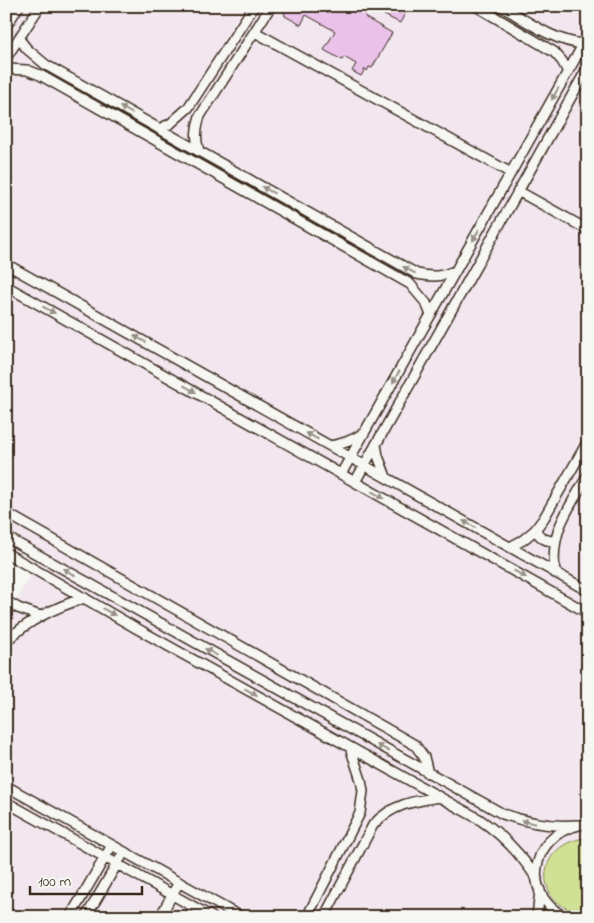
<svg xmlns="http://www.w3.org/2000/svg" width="594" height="923" viewBox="0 0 594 923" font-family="'Indie Flower',sans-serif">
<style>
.built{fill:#f2e6ef}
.green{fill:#d0e094;stroke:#868559}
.building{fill:#e9c1e9;stroke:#3b2a1e}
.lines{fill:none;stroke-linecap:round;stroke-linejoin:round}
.minor-casing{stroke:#3b2a1e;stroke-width:12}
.minor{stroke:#f6f6f2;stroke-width:9}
.oneway{fill:#989088}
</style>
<rect width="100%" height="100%" fill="#f6f6f2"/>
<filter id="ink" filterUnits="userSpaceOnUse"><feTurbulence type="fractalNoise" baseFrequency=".02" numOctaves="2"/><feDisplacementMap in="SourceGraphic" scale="10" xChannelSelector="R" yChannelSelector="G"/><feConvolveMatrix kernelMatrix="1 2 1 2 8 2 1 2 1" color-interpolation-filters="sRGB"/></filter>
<g filter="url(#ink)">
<path class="built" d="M6,6H588V917H6V617L38,563L6,545Z"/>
<path class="green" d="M585,838H588V913C533,911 531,845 585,838Z"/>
<path class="building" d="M283,6H371L365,16L366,18L392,33L372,68L369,67L367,71L365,69L361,76L352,71L356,64L344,57L342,60L324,50L335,31L306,15L301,25L285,16Z
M384,6H409L400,23L380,13Z"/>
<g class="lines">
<defs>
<path id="minor" d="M476,6L554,52L562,61L568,72
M501,6C527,21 553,41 583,44
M6,26L19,6
M255,32L511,173
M19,39L27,49L46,65L417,274C432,277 442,277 455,271
M6,58L40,6
M6,69L27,70L40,75L410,284L426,303L431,315
M159,129L170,124L188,108L254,6
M199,151C195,138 196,129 200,116L271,6
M518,191L588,230
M6,264L588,591
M6,286L588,613
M376,444L378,456L386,477
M330,446C343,444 352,441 362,434
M341,474L588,36
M355,482L588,67
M6,513L415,745L424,757L428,773
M535,530C541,538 545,541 555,541
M6,537L503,814C528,823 550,827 576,825
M510,547L523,540L535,530L544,518L588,441
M6,553L136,628L479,819C503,835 521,854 537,879
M555,573C550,529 568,511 588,475
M6,601L18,608L40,616
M6,641C29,620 55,607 85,598
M6,786L241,917
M6,802L212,917
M70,917L112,845
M86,917L124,852
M160,917L179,882
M307,917L360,813L363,791L361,780L350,747
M324,917L373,825C392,804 414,801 440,797
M537,917L540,890
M565,917C516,892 534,827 588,824"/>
</defs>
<use href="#minor" class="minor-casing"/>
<use href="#minor" class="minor"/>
</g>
<defs><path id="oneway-solid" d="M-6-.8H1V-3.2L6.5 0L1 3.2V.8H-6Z" transform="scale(1.25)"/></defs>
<g class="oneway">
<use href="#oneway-solid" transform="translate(555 94) rotate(119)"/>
<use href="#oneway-solid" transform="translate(126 110) rotate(-151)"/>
<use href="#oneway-solid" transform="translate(268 190) rotate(-151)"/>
<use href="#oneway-solid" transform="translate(476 235) rotate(119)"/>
<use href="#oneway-solid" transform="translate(409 270) rotate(-151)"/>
<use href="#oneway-solid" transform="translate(49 310) rotate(29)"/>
<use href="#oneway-solid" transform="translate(140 339) rotate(-151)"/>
<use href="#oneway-solid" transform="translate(396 377) rotate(119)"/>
<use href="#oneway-solid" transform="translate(190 389) rotate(29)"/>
<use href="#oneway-solid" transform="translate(312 436) rotate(-151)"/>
<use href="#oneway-solid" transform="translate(378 495) rotate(29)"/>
<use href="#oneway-solid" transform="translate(469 524) rotate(-151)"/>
<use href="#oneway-solid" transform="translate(69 572) rotate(-151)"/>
<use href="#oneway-solid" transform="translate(520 574) rotate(29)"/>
<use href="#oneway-solid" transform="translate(109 612) rotate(30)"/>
<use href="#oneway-solid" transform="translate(211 652) rotate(-150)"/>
<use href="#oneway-solid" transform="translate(251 692) rotate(29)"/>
<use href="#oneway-solid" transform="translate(383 748) rotate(-151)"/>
<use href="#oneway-solid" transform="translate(528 822) rotate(-167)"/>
</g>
</g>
<rect width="594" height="923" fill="none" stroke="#f6f6f2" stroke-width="25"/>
<rect x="12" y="12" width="569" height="898" fill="none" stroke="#3b2a1e" stroke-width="2" filter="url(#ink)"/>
<path d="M30 886v8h112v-8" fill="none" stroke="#3b2a1e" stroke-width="2.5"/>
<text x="38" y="886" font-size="15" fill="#3b2a1e" stroke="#f6f6f2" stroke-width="4" paint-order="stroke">100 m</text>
</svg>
